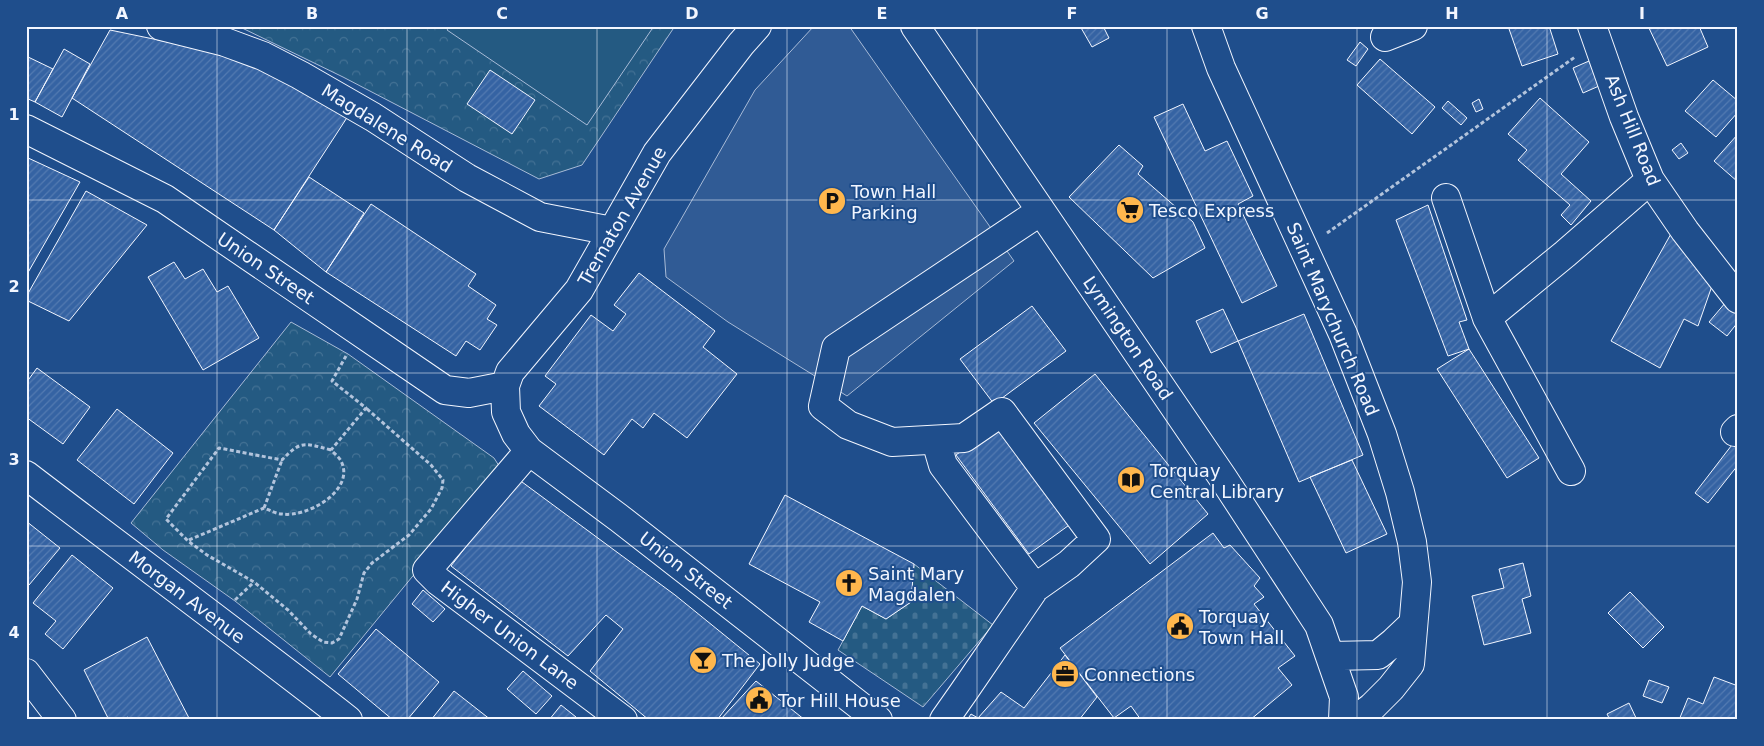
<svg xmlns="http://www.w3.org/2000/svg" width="1764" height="746" viewBox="0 0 1764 746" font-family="'DejaVu Sans',sans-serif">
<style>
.cemetery{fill:url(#cemetery-stones);stroke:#a8bbd7}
.park{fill:url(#park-crowns);stroke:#a8bbd7}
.garden{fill:#245a82;stroke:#a8bbd7}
.parking{fill:#305b95;stroke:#a8bbd7}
.building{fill:url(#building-hatch);stroke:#f2f6ff}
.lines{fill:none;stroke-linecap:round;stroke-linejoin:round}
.minor-casing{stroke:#f2f6ff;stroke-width:30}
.path{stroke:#b3c4dc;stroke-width:3;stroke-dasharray:4 2.5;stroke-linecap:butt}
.minor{stroke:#1f4e8c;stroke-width:28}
.grid{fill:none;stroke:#f2f6ff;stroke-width:1;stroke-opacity:0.55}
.labels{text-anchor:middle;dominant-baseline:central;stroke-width:4;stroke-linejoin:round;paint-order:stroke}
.street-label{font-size:18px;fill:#f2f6ff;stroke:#1f4e8c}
.poi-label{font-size:18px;fill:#f2f6ff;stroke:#1f4e8c;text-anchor:start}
.neatline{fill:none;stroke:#f2f6ff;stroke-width:2}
.grid-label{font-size:16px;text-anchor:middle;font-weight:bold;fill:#f2f6ff}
</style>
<defs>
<pattern id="cemetery-stones" width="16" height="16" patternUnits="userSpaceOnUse" patternTransform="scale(1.25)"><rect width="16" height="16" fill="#245a82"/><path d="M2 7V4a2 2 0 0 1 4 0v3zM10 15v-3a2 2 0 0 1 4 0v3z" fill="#447295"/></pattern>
<pattern id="park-crowns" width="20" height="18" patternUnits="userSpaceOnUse" patternTransform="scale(1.25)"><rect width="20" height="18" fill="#245a82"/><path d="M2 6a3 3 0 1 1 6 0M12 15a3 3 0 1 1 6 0" fill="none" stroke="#447295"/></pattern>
<pattern id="building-hatch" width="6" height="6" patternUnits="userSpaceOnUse" patternTransform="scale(1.25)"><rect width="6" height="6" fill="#3563a3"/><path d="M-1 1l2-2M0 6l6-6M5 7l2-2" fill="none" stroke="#537ab1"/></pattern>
</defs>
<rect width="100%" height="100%" fill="#1f4e8c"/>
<path class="cemetery" d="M914,564L993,625L923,707L838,650L862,606L886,619L911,602Z"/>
<path class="park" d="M238,26H675L582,165L539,179L343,77Z
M291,322L348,354L494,458L501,469L472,508L412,577L330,677L235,601L163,550L131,523Z"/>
<path class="garden" d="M450,26H654L587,125L447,30Z"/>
<path class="parking" d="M814,26H849L1014,261L847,396L728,322L666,277L664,249L755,90Z"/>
<path class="building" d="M1080,26H1103L1109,38L1092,47Z
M1508,26H1549L1558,54L1522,66Z
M1648,26H1699L1708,47L1667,66Z
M110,30L250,59L350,113L274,230L72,98Z
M1360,42L1368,49L1356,66L1347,60Z
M64,49L90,64L62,117L35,102Z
M26,56L53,69L35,102L26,98Z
M1380,59L1435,107L1412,134L1357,85Z
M1589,61L1599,86L1583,93L1573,68Z
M490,70L535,100L512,134L467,104Z
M1713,80L1738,101V112L1716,137L1685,111Z
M1540,98L1589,142L1561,174L1591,201L1571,225L1561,215L1570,205L1518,160L1527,150L1508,134Z
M1479,99L1483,109L1476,112L1472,103Z
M1448,101L1467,118L1461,125L1442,108Z
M1183,104L1205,151L1227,141L1253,196L1238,204L1277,286L1242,303L1154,117Z
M1738,134V182L1714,161Z
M1681,143L1688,153L1679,159L1672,150Z
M1119,145L1143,166L1138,174L1193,222L1205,248L1153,278L1069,197Z
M26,157L80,182L26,276Z
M309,177L364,213L326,272L274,230Z
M86,191L147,225L69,321L26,300V297Z
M371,204L476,274L468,286L496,305L487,319L497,325L480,350L466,341L456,356L326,272Z
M1428,205L1467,320L1459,322L1469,349L1448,356L1396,220Z
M1672,232L1713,283L1698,326L1684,319L1660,368L1611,341Z
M174,262L185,279L203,269L217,292L228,286L259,338L203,370L148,277Z
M639,273L715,331L703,347L737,374L687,438L654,413L643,428L632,419L604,455L539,406L556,384L545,376L591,315L613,331L626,314L614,305Z
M1726,302L1738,311V322L1727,336L1709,322Z
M1032,306L1066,351L994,404L960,359Z
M1223,309L1238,341L1211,353L1196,321Z
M1304,314L1363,455L1299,482L1238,341Z
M1469,349L1539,458L1507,478L1437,369Z
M37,368L90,407L63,444L26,417V383Z
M1095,374L1208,514L1150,564L1034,423Z
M117,409L173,453L134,504L77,460Z
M998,424L1072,523L1029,554L956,455Z
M1738,437V465L1708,503L1695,493Z
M1352,460L1387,534L1346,553L1310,477Z
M518,479L675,595L760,664L717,720H649L590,671L623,629L606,615L568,656L451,566Z
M785,495L914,564L911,602L886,619L862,606L843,641L809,622L820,602L749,564Z
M26,521L60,548L29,585L26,583Z
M1213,533L1224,548L1230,545L1260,578L1254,586L1264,597L1254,604L1295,656L1278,668L1292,685L1250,720H1141L1131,706L1114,718L1060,648Z
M72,555L113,588L63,649L45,634L56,621L33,603Z
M1523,563L1531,596L1522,599L1531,633L1484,645L1472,596L1504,588L1499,569Z
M423,590L445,609L433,622L412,604Z
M1630,592L1664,627L1643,648L1608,613Z
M376,629L439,682L407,720H393L338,674Z
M147,637L190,720H129L128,717L122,720H109L84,670Z
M1065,655L1097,697L1079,720H967L971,714L978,718L1001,692L1024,708Z
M523,671L552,696L536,714L507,689Z
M1714,677L1738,686V720H1679L1688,698L1703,704Z
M1649,680L1669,687L1662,703L1643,696Z
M756,681L805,720H720Z
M454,691L491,720H431Z
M1629,703L1637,720H1610L1607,714Z
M561,705L576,717L573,720H549Z"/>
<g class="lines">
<defs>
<path id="minor" d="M161,26L225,42L263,56L300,75L373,117L467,178L540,217L612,231
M757,26L741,44L657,153L579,290L510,372L505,386L506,412L516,434L529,451L619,518L878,720
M915,26L1223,478L1319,625L1344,697L1343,720
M1206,26L1221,68L1343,334L1382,434L1400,492L1412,542L1417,582L1410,664L1391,688L1372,707L1355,720
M1592,26L1624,117L1650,180L1685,231L1738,299
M1385,37L1413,26
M26,129L165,199L445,390L469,393L505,386
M1446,198L1487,318L1571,471
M1487,318L1565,254L1650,180
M1735,432L1738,429
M936,441L943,465L1035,588L1069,564L1096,539L1002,412L964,438L892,442L848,425L823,406L836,348L1041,211
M529,451L427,570L438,581L623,720
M26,475C133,557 242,637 348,720
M1331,656L1378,655L1394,642L1413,624
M26,673L62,720
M944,720L963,693L1035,588"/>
</defs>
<use href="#minor" class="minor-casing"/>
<path class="path" d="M1327,233L1575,57
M331,450C304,443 301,440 282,460L219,448L166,519L188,541L207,555L254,582L288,610L311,634L323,642L332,643L339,639L357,599L364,573L372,563L409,535L431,509L442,488L443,480L431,465L366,408
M264,508L282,460
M189,540L264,508C270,510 276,514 282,514C307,518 356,490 341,461C339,457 334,453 331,450L366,408L332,381L346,356
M235,600L254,582"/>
<use href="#minor" class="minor"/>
</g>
<path class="grid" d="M217,26V720M407,26V720M597,26V720M787,26V720M977,26V720M1167,26V720M1357,26V720M1547,26V720M26,200H1738M26,373H1738M26,546H1738"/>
<defs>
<symbol id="parking-disc" viewBox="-11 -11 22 22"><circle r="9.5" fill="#ffb74d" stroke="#1f4e8c"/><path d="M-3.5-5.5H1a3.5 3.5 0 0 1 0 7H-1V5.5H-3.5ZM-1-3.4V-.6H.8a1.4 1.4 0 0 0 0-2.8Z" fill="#111"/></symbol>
<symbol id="supermarket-disc" viewBox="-11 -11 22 22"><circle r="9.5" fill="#ffb74d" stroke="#1f4e8c"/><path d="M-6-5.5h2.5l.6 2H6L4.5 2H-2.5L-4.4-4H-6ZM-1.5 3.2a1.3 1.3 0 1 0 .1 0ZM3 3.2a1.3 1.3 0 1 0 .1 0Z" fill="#111"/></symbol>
<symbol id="library-disc" viewBox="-11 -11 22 22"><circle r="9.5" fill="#ffb74d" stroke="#1f4e8c"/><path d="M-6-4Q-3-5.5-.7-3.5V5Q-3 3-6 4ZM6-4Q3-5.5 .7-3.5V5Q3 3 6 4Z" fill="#111"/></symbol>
<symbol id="church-disc" viewBox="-11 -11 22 22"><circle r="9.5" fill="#ffb74d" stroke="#1f4e8c"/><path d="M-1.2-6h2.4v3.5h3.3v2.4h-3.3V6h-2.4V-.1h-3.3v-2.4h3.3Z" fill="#111"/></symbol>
<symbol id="civic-disc" viewBox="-11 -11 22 22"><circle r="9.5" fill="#ffb74d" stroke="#1f4e8c"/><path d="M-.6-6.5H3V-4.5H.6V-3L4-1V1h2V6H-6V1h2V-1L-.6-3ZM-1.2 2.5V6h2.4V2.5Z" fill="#111"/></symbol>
<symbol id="bar-disc" viewBox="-11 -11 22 22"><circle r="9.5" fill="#ffb74d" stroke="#1f4e8c"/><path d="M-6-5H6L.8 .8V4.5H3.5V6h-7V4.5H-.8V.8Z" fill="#111"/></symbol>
<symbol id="office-disc" viewBox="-11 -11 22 22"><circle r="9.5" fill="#ffb74d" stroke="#1f4e8c"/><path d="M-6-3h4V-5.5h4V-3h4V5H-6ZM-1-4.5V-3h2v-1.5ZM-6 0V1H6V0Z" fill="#111"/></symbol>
</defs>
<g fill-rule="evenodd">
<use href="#parking-disc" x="816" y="185" width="32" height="32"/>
<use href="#supermarket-disc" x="1114" y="194" width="32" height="32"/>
<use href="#library-disc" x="1115" y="464" width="32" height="32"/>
<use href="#church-disc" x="833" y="567" width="32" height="32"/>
<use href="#civic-disc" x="1164" y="610" width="32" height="32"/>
<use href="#bar-disc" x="687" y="644" width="32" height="32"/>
<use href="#office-disc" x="1049" y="658" width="32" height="32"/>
<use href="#civic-disc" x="743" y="684" width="32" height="32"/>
</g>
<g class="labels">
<g class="street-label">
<text transform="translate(387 128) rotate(32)">Magdalene Road</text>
<text transform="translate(1633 130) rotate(68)">Ash Hill Road</text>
<text transform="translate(622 216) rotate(-60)">Trematon Avenue</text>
<text transform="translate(266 268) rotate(34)">Union Street</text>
<text transform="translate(1333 319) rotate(67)">Saint Marychurch Road</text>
<text transform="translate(1128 338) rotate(56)">Lymington Road</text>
<text transform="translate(686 570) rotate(38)">Union Street</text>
<text transform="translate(187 597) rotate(37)">Morgan Avenue</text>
<text transform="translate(510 635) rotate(37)">Higher Union Lane</text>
</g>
<g class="poi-label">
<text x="851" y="191">Town Hall<tspan x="851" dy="21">Parking</tspan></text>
<text x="1149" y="210">Tesco Express</text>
<text x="1150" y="470">Torquay<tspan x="1150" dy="21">Central Library</tspan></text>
<text x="868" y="573">Saint Mary<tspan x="868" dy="21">Magdalen</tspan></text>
<text x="1199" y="616">Torquay<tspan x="1199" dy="21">Town Hall</tspan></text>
<text x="722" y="660">The Jolly Judge</text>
<text x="1084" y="674">Connections</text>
<text x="778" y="700">Tor Hill House</text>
</g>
</g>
<rect width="1764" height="746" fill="none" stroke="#1f4e8c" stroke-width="55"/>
<rect x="28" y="28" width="1708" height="690" class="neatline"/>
<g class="grid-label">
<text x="122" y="19">A</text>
<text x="312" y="19">B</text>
<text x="502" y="19">C</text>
<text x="692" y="19">D</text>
<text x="882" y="19">E</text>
<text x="1072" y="19">F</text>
<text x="1262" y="19">G</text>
<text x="1452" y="19">H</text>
<text x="1642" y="19">I</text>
<text x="14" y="120">1</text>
<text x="14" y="292">2</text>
<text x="14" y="465">3</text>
<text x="14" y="638">4</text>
</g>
</svg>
